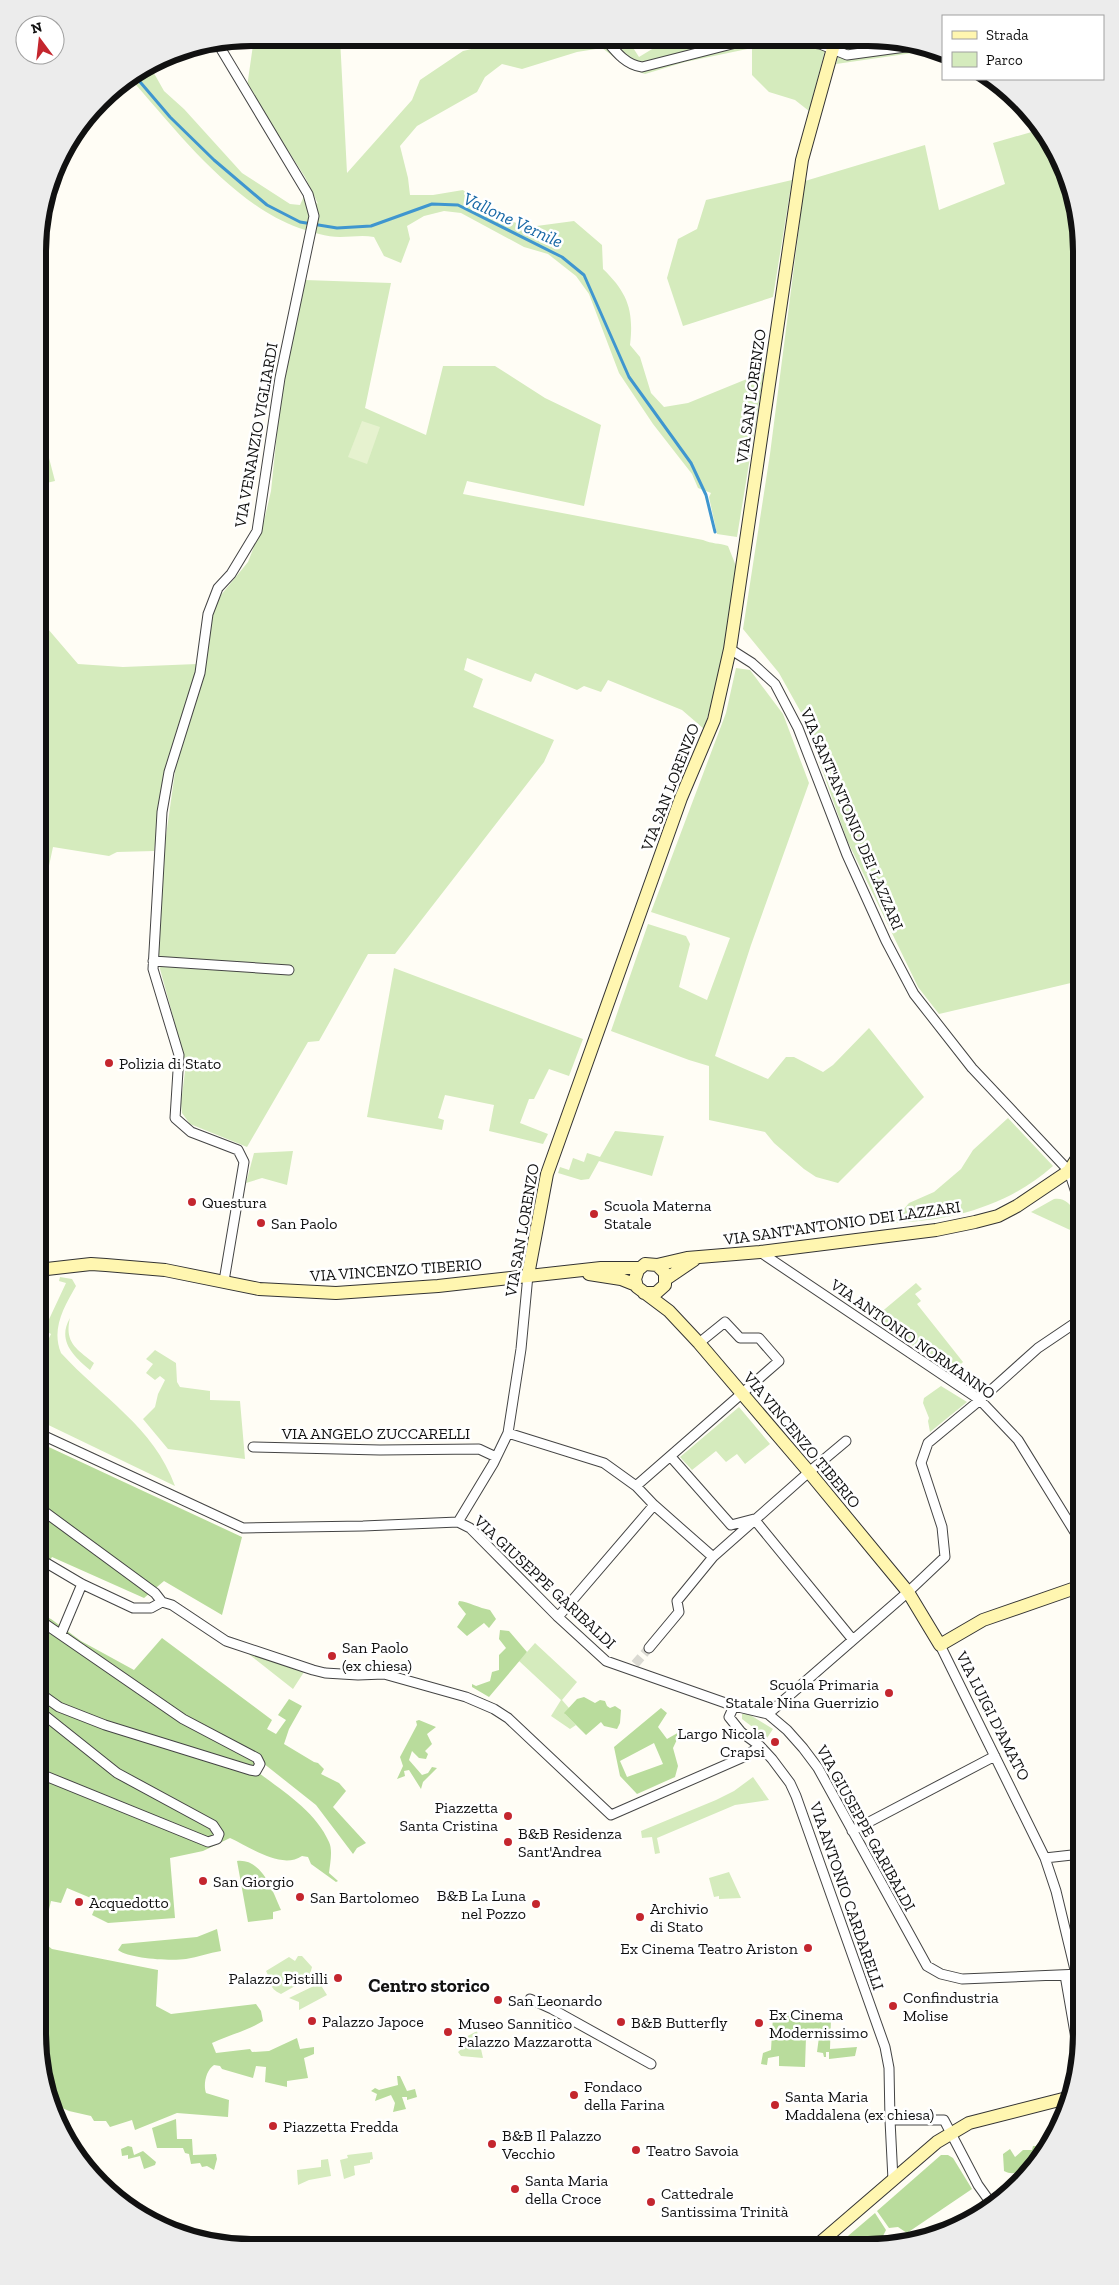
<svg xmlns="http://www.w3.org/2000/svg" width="1119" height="2285" viewBox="0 0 1119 2285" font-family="'Zilla Slab',serif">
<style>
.green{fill:#d5ebbd}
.forest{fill:#b9dc9c;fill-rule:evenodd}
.pitch{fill:#e6f2cf}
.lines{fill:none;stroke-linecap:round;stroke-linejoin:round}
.stream{stroke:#3f96cf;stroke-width:3}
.street-tunnel{stroke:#dbdad3;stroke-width:9;stroke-dasharray:9 4.5;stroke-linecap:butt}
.street-casing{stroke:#444;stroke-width:11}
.secondary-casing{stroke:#333;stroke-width:14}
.street{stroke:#fff;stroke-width:9}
.secondary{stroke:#fff6b0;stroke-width:12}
.poi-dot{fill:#c4262e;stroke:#fff;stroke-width:2}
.labels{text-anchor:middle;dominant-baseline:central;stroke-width:5;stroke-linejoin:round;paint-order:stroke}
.street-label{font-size:16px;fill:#111;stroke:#fff}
.poi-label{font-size:16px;fill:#111;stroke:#fff;text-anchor:start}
.water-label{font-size:18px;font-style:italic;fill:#1768a6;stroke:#fff}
.quarter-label{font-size:19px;font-weight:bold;fill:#111;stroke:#fff}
.rim{fill:none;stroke:#111;stroke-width:6}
</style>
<rect width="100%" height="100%" fill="#fffdf5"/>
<path class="green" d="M254,38H340L347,173L412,100L420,80L463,51L480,47L497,39L628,40L639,57L667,40L764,41L767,43L792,42L825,50L809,111L795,100L769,92L752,75V48L685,62L645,74L630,69L602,48L577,52L522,69L502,64L485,77L477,92L417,126L400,146L408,178L410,195H433L463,190L492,215L529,227L574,221L602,245L603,269C628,293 634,311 630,345L640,357L651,393L664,407L688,403L764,372L737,537L717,534L709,497L711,493L698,488L692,474L653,424L619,373L589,294L576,276L548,254L524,247L461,213L444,211L424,216L407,226L410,239L401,263L384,256L374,237C362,235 352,237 340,237C327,237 311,232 299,228C232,204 176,130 130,78L148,67L155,75L164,91L184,109L242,173L290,204L300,205L305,194L318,204L305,177L247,87Z
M843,41L909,42L934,50L836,64Z
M1042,129L1070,183L1081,252V830L1077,856L1075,982L939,1014L918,987L847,840L803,716L779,673L743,629L770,454L805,181L925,145L939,210L1005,184L993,143Z
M792,180L773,297L683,326L667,278L678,239L697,229L706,200Z
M305,280L391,283L365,408L426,435L443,366H495L545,398L601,425L584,506L467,481L463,494L703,540C712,544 719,543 728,546L738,571L726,650L704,729L682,710L608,680L601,692L584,686L577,690L535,673L531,682L467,658L464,670L483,679L473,707L554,740L544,762L395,954H368L319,1041L308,1042L247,1147L190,1124L182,1113L181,1103L186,1064L160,969L158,954L164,850L177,758L201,683L212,614L221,595L248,562L264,521L271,491L280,404Z
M43,435L55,481L38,485V436Z
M38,625L48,629L78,664L123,667L197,664L160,808L154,851L117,852L109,856L53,847L43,894H38Z
M736,668L750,670L783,714L809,783L751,945L715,1056L768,1079L786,1057H794L823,1072L833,1065L869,1028L924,1097L838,1183L816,1177L804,1169L774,1143L765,1132L709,1120V1066L689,1060L611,1031L648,924L686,936L690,944L679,987L707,1000L730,938L651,912L726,713Z
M394,968L583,1039L569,1076L549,1069L534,1099H529L520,1123L548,1134L543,1144L489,1131L494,1105L445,1095L438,1118L444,1120L442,1130L367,1117Z
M1008,1118L1053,1166C1008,1206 952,1221 892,1223L909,1203L934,1192L961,1169L973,1150Z
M615,1131L664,1136L652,1176L599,1161L589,1179L581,1180L558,1173L560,1167L569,1170L573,1158L584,1162L587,1153L600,1157Z
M293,1151L287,1185L262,1178L246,1183L254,1153Z
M1054,1199C1073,1196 1078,1220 1081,1235L1031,1212Z
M60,1277L72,1279L76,1286C64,1307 51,1329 61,1353C101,1397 154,1427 175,1486L38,1420V1361L51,1334L44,1330L66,1283L59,1281Z
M916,1283L922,1289L915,1294L921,1301L917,1304L963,1362L952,1372L873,1319Z
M70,1318C64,1343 77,1349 94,1363L90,1370C73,1356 57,1340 70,1318Z
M155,1350L176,1363L177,1382L180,1387L210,1391V1400L240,1401L245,1459L168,1449L143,1419L155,1407L158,1394L165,1380L160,1376L155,1380L146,1373L153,1364L146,1359Z
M941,1386L967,1402L930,1432L928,1421L929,1418L923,1403L924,1398Z
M739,1407L770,1444L745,1464L737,1454L726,1462L716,1451L692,1470L680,1457Z
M535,1643L577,1682L562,1700L569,1708L565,1714L576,1725L570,1729L551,1716L561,1700L519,1661Z
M246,1652L304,1672L293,1689Z
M747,1713L773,1729L767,1738L742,1719V1714Z
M753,1777L769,1800L735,1805L657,1838L660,1853L655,1854L652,1837L642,1838L641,1831L716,1800L734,1791Z
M729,1872L741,1898L719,1899V1896L714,1897L709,1878Z
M298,1956H302L312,1967L309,1978L281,1994C268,1988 272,1982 266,1971L289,1957L295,1961Z
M323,1973L328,1978L322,1987L327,1995L299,2010V2002L289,1998L320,1983Z
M477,2031L483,2058L461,2056L458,2052L468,2043L464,2038Z
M372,2152L373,2159L370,2160V2163L354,2166L355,2175L344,2179L340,2160L348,2158L347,2155Z
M328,2159L331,2176L309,2180L298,2185L297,2170L321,2167V2160Z"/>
<path class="forest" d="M38,1442L242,1537L222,1615L164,1581L144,1598L52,1557L38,1580Z
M459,1601C469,1602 479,1608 490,1610L496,1619L489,1628L484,1623L467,1636L457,1627L466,1614L458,1604Z
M38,1613L51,1619L81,1641L134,1670L162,1638L272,1720L267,1729L276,1734L286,1720L278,1715L289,1699L302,1706L289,1729L284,1744L314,1762L318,1763L324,1769L321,1774L339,1783L346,1791L333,1807L366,1843L357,1848L353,1854L316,1805L263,1763L259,1773C284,1792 316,1812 329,1842C333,1850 330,1864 329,1873L338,1881L336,1882L311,1864L308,1857L302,1856C281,1870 250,1847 230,1838L203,1851L170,1858L175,1918L108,1923L92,1915L98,1901L67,1888L61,1903L51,1901L45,1926L38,1932L43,1942L52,1949L158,1970L156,2006L171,2014L256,2004L261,2011L263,2021C247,2031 229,2035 212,2043L216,2053L250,2049L252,2052L269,2051L297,2038L300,2049L314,2047V2054L304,2058L308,2078L287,2081V2087L265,2082L266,2067L256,2066L253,2078L222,2069L220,2066L214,2065C206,2070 203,2085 206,2093L229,2100L228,2117L177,2113L135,2130L132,2120L110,2127L106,2121H94L91,2116L69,2111L49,2102L38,2033Z
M500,1630L509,1631L527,1652L489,1697L472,1687V1684L476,1686L490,1681L492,1672L499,1670V1655L506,1648L499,1639Z
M584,1697L595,1703L600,1700L605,1701L607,1706L610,1708L615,1706L621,1710L620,1723L617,1729L604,1726L601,1722L586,1735L564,1713L577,1699Z
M661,1708L667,1713L658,1727L667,1739L681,1731L673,1748L678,1766L675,1777L637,1794L620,1776L614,1747ZM654,1743L663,1764L627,1777L620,1761Z
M419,1720L436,1727L427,1734L432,1744L425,1751L428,1754L426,1759L419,1758L412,1751L409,1760L422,1775L428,1773L432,1767L437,1768L423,1782L421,1789L409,1770L404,1771L405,1776L397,1779L403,1766L400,1757L417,1725L416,1721Z
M237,1861C262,1858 273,1892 281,1910L273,1912V1919L248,1922Z
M217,1929L221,1951C209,1953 198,1957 186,1959C171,1961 130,1959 118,1950L122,1944L197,1937Z
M786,2012H789V2018L800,2016V2019H806L807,2013H815L816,2017H831L830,2049L857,2047L855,2056L829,2059V2052H826V2057H824L823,2053L817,2052L819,2037H806L805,2067L779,2066V2056L768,2058L767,2065L761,2064L763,2053L771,2050L773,2016L779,2015L780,2019L786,2017Z
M397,2076H400L407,2091L415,2089L417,2097L407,2100V2097H402L406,2109L393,2112L395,2103L391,2095L375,2101L377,2094L371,2091L375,2088L379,2090L398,2085Z
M176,2119L177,2139H192L193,2155L216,2154L217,2159L214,2170L207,2166L202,2167L200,2163L191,2164L189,2154L185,2153L183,2148H157L152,2128Z
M128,2146L132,2147L134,2155L143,2151L156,2162L155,2165L144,2169L140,2156L128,2159V2155L122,2156L121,2149Z
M1033,2146H1047L1039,2160C1025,2162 1020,2179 1004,2171L1003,2154L1010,2149L1015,2157L1023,2150H1032Z
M941,2155H948L953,2158L972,2189L907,2233L898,2227L889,2228L877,2211Z
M875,2213L886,2230L882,2238L883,2245L867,2247H835Z"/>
<path class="pitch" d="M362,421L380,427L367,464L348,457Z"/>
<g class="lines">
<path class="stream" d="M135,76L170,117L214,160L267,205L300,222L337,228L371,226L432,204L458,205L562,257L584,275L629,377L691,463L706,495L715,532"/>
<path class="street-tunnel" d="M635,1664L649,1648"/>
<defs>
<path id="street" d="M606,40C616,52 626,65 642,67L736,43L778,41
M798,41L820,44L847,55L920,45
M218,44L308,194L314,216L280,378L257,531L231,574L218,588L208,614L200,673L169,772L162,812L153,969L179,1055L175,1118L191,1132L238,1150L244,1162L224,1281
M730,649L752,663L775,684L798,728L847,855L886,941L914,994L972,1068L1069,1171L1081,1208
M153,961L289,970
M760,1252L980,1400L1018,1440L1081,1542
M38,1433L243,1528L363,1526L458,1522L470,1528L558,1617L606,1661L734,1706L768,1714L787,1730L803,1748L818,1768L927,1966L941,1974L962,1979L1081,1974
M508,1433L604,1463L636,1486L654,1505L713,1557
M253,1447L380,1450L479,1449L496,1457
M671,1457L731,1525L754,1519L853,1640
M636,1486L779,1361L759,1338H740L725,1322L699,1343
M458,1522L493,1464L508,1433L521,1349L528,1275
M38,1558L82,1584L133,1608H151L162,1602L155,1593L38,1507
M162,1602L172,1605L226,1641L313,1670L325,1673L358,1675L384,1674L466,1697L494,1709L508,1718L611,1815L746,1756L760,1746
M558,1617L654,1505
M61,1634L82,1584
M940,1645L1045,1858L1056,1891L1076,1974
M649,1648L679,1612L677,1601L713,1557L809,1472L846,1441
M38,1692L59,1707L105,1725L250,1770L256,1771L260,1764L257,1758L183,1719L38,1619
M734,1706L729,1717L741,1732L760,1746L772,1759L790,1783L796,1796L885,2047L889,2068L890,2120
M768,1714L908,1592L945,1557L942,1527L921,1463L928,1443L980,1400L1038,1348L1081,1319
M38,1773L208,1842L217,1839L219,1834L213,1825L117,1773L38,1710
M852,1831L995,1756
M1045,1858L1081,1854
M1065,1975L1079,2056
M530,1999L552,2009L651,2064
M893,2180L890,2120H944L978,2185L993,2206"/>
<path id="secondary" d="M657,1265L687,1258L760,1252L936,1230L975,1222L998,1216L1017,1206L1069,1171L1081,1152
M38,1270L91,1264L106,1265L165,1270L259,1289L336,1293L438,1286L601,1268H640
M589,1274L621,1279L636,1285
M528,1275L547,1174L681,798L714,720L730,649L802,160L835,41
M666,1279L694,1260
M644,1293H656L665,1285V1273L657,1265L645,1264L638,1270L635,1279L637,1287L669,1311L699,1343L809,1472L908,1592L940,1645L983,1620L1081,1586
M815,2247L937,2142L969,2123L1071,2097"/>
</defs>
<use href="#street" class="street-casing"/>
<use href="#secondary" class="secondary-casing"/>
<use href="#street" class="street"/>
<use href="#secondary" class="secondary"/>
</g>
<g class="poi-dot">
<circle cx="109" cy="1063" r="5"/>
<circle cx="192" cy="1202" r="5"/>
<circle cx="594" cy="1214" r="5"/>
<circle cx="261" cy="1223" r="5"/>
<circle cx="332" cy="1656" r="5"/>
<circle cx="889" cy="1693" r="5"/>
<circle cx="775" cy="1742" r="5"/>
<circle cx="508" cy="1816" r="5"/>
<circle cx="508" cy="1842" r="5"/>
<circle cx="203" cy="1881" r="5"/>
<circle cx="300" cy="1897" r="5"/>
<circle cx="79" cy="1902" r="5"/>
<circle cx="536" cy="1904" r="5"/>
<circle cx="640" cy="1917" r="5"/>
<circle cx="808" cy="1948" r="5"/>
<circle cx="338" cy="1978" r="5"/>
<circle cx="498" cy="2000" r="5"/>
<circle cx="893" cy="2006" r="5"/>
<circle cx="312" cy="2021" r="5"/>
<circle cx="621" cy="2022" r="5"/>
<circle cx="759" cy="2023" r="5"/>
<circle cx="448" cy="2032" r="5"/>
<circle cx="574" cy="2095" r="5"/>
<circle cx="775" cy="2105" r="5"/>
<circle cx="273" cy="2126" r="5"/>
<circle cx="492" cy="2144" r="5"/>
<circle cx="636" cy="2150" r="5"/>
<circle cx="515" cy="2189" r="5"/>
<circle cx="651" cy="2202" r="5"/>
</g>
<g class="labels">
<g class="street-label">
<text transform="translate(751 396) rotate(-82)">VIA SAN LORENZO</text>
<text transform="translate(256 435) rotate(-80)">VIA VENANZIO VIGLIARDI</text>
<text transform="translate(670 787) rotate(-69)">VIA SAN LORENZO</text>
<text transform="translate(852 819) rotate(67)">VIA SANT'ANTONIO DEI LAZZARI</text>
<text transform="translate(842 1223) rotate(-8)">VIA SANT'ANTONIO DEI LAZZARI</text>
<text transform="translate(522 1230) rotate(-80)">VIA SAN LORENZO</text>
<text transform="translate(396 1270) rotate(-4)">VIA VINCENZO TIBERIO</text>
<text transform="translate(913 1339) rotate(35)">VIA ANTONIO NORMANNO</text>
<text x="376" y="1433">VIA ANGELO ZUCCARELLI</text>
<text transform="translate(802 1440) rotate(50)">VIA VINCENZO TIBERIO</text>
<text transform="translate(545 1582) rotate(43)">VIA GIUSEPPE GARIBALDI</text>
<text transform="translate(993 1716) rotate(63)">VIA LUIGI D'AMATO</text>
<text transform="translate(866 1828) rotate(61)">VIA GIUSEPPE GARIBALDI</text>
<text transform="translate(847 1896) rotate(71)">VIA ANTONIO CARDARELLI</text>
</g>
<g class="poi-label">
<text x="119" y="1063">Polizia di Stato</text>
<text x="202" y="1202">Questura</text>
<text x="604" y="1205">Scuola Materna<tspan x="604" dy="18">Statale</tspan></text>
<text x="271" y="1223">San Paolo</text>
<text x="342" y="1647">San Paolo<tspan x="342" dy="18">(ex chiesa)</tspan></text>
<text x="879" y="1684" text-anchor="end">Scuola Primaria<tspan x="879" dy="18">Statale Nina Guerrizio</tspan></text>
<text x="765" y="1733" text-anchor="end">Largo Nicola<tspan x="765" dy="18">Crapsi</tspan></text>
<text x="498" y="1807" text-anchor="end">Piazzetta<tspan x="498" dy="18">Santa Cristina</tspan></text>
<text x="518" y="1833">B&amp;B Residenza<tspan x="518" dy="18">Sant'Andrea</tspan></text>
<text x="213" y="1881">San Giorgio</text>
<text x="526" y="1895" text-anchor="end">B&amp;B La Luna<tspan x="526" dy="18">nel Pozzo</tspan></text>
<text x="310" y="1897">San Bartolomeo</text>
<text x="89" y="1902">Acquedotto</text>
<text x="650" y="1908">Archivio<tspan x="650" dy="18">di Stato</tspan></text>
<text x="798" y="1948" text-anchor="end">Ex Cinema Teatro Ariston</text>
<text x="328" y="1978" text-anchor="end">Palazzo Pistilli</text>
<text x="903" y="1997">Confindustria<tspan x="903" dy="18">Molise</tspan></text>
<text x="508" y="2000">San Leonardo</text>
<text x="769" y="2014">Ex Cinema<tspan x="769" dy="18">Modernissimo</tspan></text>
<text x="322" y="2021">Palazzo Japoce</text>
<text x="631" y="2022">B&amp;B Butterfly</text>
<text x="458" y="2023">Museo Sannitico<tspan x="458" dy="18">Palazzo Mazzarotta</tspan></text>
<text x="584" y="2086">Fondaco<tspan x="584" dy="18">della Farina</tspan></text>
<text x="785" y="2096">Santa Maria<tspan x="785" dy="18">Maddalena (ex chiesa)</tspan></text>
<text x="283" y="2126">Piazzetta Fredda</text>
<text x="502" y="2135">B&amp;B Il Palazzo<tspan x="502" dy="18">Vecchio</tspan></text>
<text x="646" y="2150">Teatro Savoia</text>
<text x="525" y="2180">Santa Maria<tspan x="525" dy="18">della Croce</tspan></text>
<text x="661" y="2193">Cattedrale<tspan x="661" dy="18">Santissima Trinità</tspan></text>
</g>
<g class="water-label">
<text transform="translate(513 220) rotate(25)">Vallone Vernile</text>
</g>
<g class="quarter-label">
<text x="429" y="1985">Centro storico</text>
</g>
</g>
<path d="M0 0H1119V2285H0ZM251 46H868A205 205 0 0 1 1073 251V2034A205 205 0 0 1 868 2239H251A205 205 0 0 1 46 2034V251A205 205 0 0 1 251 46Z" fill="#ececec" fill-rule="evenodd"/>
<path class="rim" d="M251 46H868A205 205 0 0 1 1073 251V2034A205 205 0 0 1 868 2239H251A205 205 0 0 1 46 2034V251A205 205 0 0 1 251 46Z"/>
<rect x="942" y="15" width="162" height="65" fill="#ffffff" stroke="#a0a0a0"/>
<rect x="952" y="31" width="25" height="8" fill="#fff6b0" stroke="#a0a0a0"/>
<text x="986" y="40" font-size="15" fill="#111111">Strada</text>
<rect x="952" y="52" width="25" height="15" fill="#d5ebbd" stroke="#a0a0a0"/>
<text x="986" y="65" font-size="15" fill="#111111">Parco</text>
<g transform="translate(40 40) rotate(345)"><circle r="24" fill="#ffffff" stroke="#a0a0a0"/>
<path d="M0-4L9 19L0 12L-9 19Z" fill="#c4262e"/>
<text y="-8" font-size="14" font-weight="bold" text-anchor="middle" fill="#111111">N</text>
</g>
</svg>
